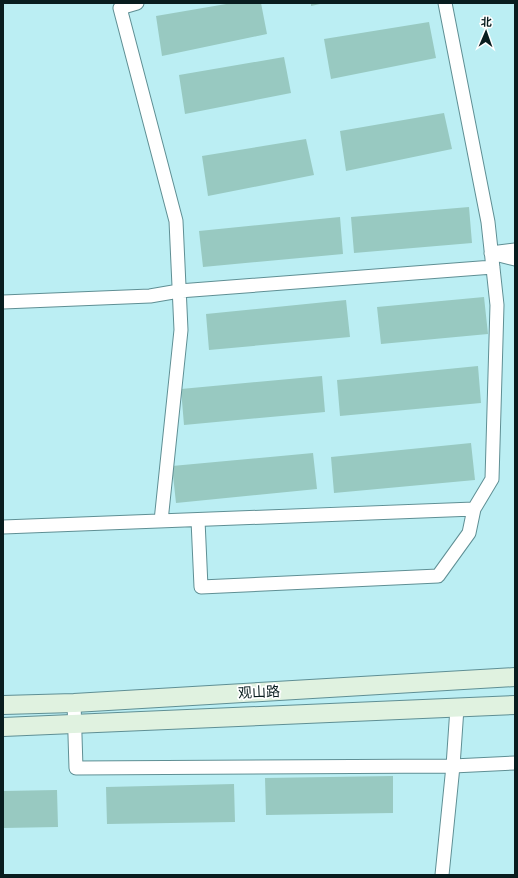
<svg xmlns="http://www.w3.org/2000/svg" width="518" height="878" viewBox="0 0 518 878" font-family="Jost,'Noto Sans SC',sans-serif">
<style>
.building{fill:#98c9c1}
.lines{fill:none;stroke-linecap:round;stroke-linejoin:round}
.street-casing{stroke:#5f8f94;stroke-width:15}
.secondary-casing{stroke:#5f8f94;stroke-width:20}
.street{stroke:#fff;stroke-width:13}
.secondary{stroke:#e0f2e0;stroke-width:18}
.labels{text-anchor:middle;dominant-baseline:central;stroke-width:3.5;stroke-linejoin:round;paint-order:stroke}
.street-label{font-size:14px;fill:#081c1e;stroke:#fff}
</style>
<rect width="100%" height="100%" fill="#bbeef3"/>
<path class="building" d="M232,3H261L267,34L162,56L156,16Z
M311,3H320V4L311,6Z
M429,22L436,58L331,79L324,39Z
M284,57L291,93L185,114L179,75Z
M444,113L452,149L346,171L340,131Z
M306,139L314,175L208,196L202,156Z
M469,207L472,243L354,253L351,217Z
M340,217L343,254L203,267L199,231Z
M484,297L488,334L381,344L377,307Z
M346,300L350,337L209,350L206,314Z
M478,366L481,403L340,416L337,380Z
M322,376L325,412L184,425L181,389Z
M471,443L475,480L334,493L331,457Z
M313,453L317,489L176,503L172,466Z
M393,776V813L266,815L265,778Z
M234,784L235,822L107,824L106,787Z
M57,790L58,827L3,828V791Z"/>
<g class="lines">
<defs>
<path id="street" d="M137,3L120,8L176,221L181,330L161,521
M515,250L491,253L515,259
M3,302L150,296L179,291L493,267
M198,520L201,587L438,576L469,533L474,509
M3,527L474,509L492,479L497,305L488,222L445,3
M74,703L76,768L453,766L515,763
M442,875L453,766L457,708"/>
<path id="secondary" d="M3,705L74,703L515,677
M3,727L515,705"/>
</defs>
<use href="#street" class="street-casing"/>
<use href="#secondary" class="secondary-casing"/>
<use href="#street" class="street"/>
<use href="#secondary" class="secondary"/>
</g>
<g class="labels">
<g class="street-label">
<text transform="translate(259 692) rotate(-3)">观山路</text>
</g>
</g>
<rect width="518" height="878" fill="none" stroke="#081c1e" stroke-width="8"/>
<g transform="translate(486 32) rotate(2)" stroke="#ffffff" stroke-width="3" paint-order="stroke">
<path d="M0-3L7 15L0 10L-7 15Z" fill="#081c1e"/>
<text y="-6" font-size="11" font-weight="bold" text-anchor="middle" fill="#081c1e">北</text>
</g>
</svg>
